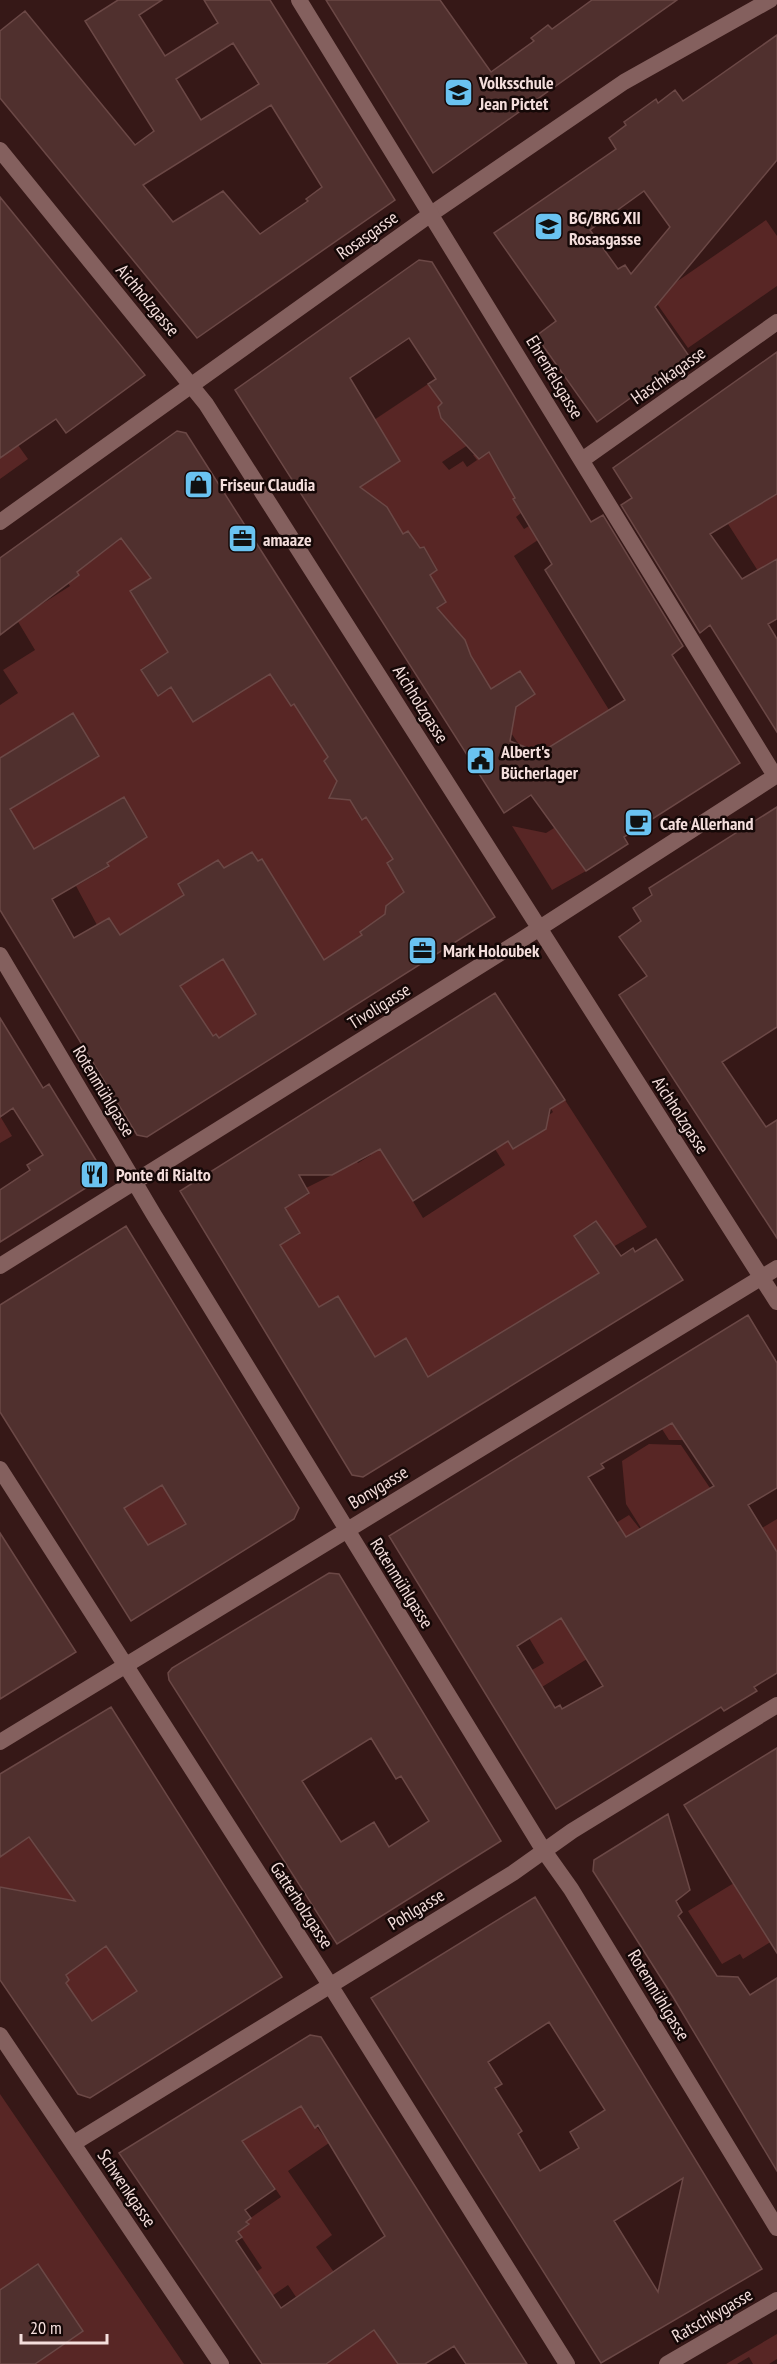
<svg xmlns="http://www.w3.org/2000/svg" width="777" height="2364" viewBox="0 0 777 2364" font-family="'PT Sans Narrow',sans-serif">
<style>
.green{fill:#582625;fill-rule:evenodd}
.building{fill:#50302e;stroke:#6b4846;stroke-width:1.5;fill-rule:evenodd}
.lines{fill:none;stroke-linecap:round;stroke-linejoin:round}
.pedestrian{stroke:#84605e;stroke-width:16}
.minor{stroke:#84605e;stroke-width:16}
.labels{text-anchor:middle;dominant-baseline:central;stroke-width:5;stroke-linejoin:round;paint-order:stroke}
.poi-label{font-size:18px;font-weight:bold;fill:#f4dedc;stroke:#150807;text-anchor:start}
.street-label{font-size:18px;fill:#f4dedc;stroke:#150807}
</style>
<rect width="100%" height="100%" fill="#361817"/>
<path class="green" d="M766,220L777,236V286L688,348L653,298Z
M428,384L442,403L438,407L442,418L468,445L442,462L449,470L463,461L467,467L477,460L473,455L486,447L515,498L513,499L521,513L516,517L524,529L529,526L538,540L514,556L622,731L619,783L583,726L538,755L530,749L524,752L507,727L511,710L534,694L520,671L486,692L465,641L434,611L446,602L428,576L437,569L424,547L420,548L408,531L403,534L361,492L362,486L400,461L374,420Z
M18,445L28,459L0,479V458Z
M777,494V559L758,571L728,524Z
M141,523L151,578L130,592L168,652L141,669L158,696L236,646L253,648L296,703L328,757L324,761L328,768L333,765L362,810L357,813L361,820L366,817L416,894L386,906L385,914L360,932L362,935L256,1014L219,1038L216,1034L203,1042L204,1022L180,986L223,959L258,861L252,852L224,868L218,860L178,884L184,895L120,935L109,918L97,925L76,886L109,867L107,863L147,837L124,797L45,842L36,853L10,809L99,756L73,713L0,758V705L18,693L3,670L35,650L17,620L70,586L68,583L79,575L77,572Z
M512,826L546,833L554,828L586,871L552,890Z
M565,1100L647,1227L613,1247L596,1221L574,1237L600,1274L423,1380L405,1339L374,1357L338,1296L314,1310L306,1287L249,1205L293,1197L297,1201L309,1194L306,1188L332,1175L354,1158L358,1163L371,1155L368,1150L378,1143L423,1218L505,1165L495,1149L508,1141L545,1129L549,1115L553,1112L551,1109ZM291,1218L300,1234L281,1245L272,1230Z
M0,1116L12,1136L0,1143Z
M677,1419L704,1425L683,1440H669L662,1429Z
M649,1444L681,1445L710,1488L641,1528L626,1504L622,1461Z
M162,1485L188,1527L177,1529L144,1547C139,1531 134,1520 121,1510Z
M629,1515L640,1529L656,1586L616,1523Z
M777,1519V1552L762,1528Z
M561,1618L587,1659L542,1687L532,1670L544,1663L529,1638Z
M34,1810L39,1850L83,1913L200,1964L119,2010L113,2007L105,2012L95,2030L66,1983L69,1980L35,1900L25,1892L17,1897H7L0,1886V1856L9,1851Z
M734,1883L777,1938L743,1959L740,1954L722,1964L688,1911Z
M0,2094L184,2364H0Z
M296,2100L329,2143L288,2171L332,2235L316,2247L341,2282L307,2299L303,2293L296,2297L288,2285L272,2296L256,2272L262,2268L238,2232L248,2225L246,2221L281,2197L262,2169L213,2203L226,2144L294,2111L290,2103Z
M367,2320L398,2364H326Z
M777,2334V2359L769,2364H753L749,2357L737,2364H726Z"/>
<path class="building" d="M118,0H162L139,15L165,56L218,23L204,0H270L395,200L197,338L0,98V31L25,11L135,145L154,131L85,21ZM233,43L259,84L201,120L176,79ZM271,105L322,187L306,199L308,201L260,234L223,191L173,222L143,185Z
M326,0H440L491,72L534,41L531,38L548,25L552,29L592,0H677L433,173Z
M777,35V160L655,307L689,356L597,422L536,336L556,321L494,233L616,149L609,138L626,125L624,122L656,99L658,103L675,90L683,101ZM644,191L670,227L631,274L625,265L618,269L590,230Z
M0,197L145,375L66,433L56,419L0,458Z
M419,260L432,262L591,522L603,515L683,646L672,655L740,763L624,837L628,844L586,871L531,795L504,813L235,390ZM409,338L436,379L428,384L442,403L438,407L441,418L479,459L489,452L515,498L513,499L552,564L545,570L625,700L540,753L510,741L516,707L535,694L520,671L491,689L471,656L465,640L437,608L446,602L430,575L437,570L424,547L420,548L408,531L403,534L387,507L360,487L400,461L350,378Z
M777,352V494L710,534L742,579L777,559V619L768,624L777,639V732L710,625L700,633L621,505L632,498L613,468Z
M177,431L186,433L495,917L147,1137L137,1135L0,910V758L73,713L99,756L10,809L34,849L124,797L147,837L107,863L109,866L52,899L74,938L109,918L120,935L184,895L178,884L218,860L224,868L252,852L258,861L262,859L324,960L362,935L360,932L385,914L386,906L404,892L387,863L393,859L366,817L362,820L350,800L329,798L337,781L324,761L328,757L294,704L291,706L270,674L193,722L171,687L158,696L141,670L168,652L130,591L151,578L121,538L77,572L79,575L0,635V558ZM223,959L256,1014L219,1038L216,1034L213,1036L180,986Z
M777,807V1027L722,1062L766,1127L777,1120V1238L619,995L647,976L619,937L641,921L633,908L652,895L649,888Z
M495,993L565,1100L550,1109L546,1129L513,1149L508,1141L413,1201L380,1149L332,1175H299L309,1193L285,1208L300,1233L280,1245L319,1307L338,1296L375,1357L406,1338L428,1377L599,1273L574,1236L596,1221L621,1256L633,1248L635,1252L656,1239L683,1280L363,1477L352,1475L180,1191Z
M0,1018L43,1088L49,1084L102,1170L100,1179L0,1242V1190L30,1170L27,1165L43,1155L13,1108L0,1117Z
M126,1226L299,1508L294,1519L131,1621L0,1412V1305ZM162,1485L186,1524L148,1545L124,1508Z
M748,1315L777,1363V1488L748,1505L777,1552V1673L754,1687L757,1691L724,1711L721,1707L556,1809L389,1536ZM672,1423L714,1486L626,1537L588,1477L604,1468L601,1464ZM561,1618L603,1686L562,1709L560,1705L555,1708L517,1646Z
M0,1533L76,1652L0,1699Z
M329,1573L339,1574L501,1841L337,1944L169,1680L168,1673L172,1668ZM371,1738L396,1779L401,1776L429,1821L389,1847L374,1822L341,1842L302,1781Z
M111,1707L282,1977L90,2098L78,2094L0,1980V1887L75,1901L29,1837L0,1857V1774ZM106,1946L137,1991L92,2021L66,1983L69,1980L66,1975Z
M777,1748V1953L684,1805Z
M668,1814L690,1890L676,1901L682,1912L678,1916L717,1976L738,1977L750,1995L777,1978V2171L673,1997L593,1871L594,1860Z
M535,1897L762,2269L601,2363L371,1998ZM549,2022L605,2110L570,2132L579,2148L540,2171L518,2134L522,2131L495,2088L502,2084L488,2062ZM683,2178L658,2292L614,2221Z
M310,2035L321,2037L527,2364H466L454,2346L425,2364H398L374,2330L326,2364H262L119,2153ZM301,2106L315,2128L318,2125L385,2236L281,2308L236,2241L242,2237L238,2232L249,2224L246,2222L251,2218L245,2210L275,2189L242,2141Z
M38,2264L83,2331L35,2364H0V2290Z"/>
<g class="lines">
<path class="pedestrian" d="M431,214L624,82L770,0"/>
<path class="minor" d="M299,0L775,776
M0,150L206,404L777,1302
M582,460L777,322
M0,522L431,214
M0,955L154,1215L544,1851L571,1889L777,2228
M0,1266L518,942L777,775
M0,1469L330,1985L567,2364
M0,1742L777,1268
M0,2035L221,2364
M74,2143L513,1873L572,1831L777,1705
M667,2364L777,2300"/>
</g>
<defs>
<symbol id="school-square" viewBox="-11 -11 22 22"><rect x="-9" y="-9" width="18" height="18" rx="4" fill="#6ac3f1" stroke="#150807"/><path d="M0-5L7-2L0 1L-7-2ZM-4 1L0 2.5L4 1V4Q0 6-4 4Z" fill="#111"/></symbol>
<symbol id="shop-square" viewBox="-11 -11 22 22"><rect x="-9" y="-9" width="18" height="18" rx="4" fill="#6ac3f1" stroke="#150807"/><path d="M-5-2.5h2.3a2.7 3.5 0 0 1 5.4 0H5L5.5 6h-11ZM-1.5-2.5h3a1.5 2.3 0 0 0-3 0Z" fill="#111"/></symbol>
<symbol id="office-square" viewBox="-11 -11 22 22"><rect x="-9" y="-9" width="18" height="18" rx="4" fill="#6ac3f1" stroke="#150807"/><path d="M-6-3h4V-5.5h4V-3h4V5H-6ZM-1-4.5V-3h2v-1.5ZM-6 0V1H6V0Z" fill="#111"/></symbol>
<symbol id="civic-square" viewBox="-11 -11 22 22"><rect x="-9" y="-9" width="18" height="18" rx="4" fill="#6ac3f1" stroke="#150807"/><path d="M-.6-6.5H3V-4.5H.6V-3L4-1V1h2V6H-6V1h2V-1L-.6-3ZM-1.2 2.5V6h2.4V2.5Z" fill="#111"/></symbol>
<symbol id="cafe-square" viewBox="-11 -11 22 22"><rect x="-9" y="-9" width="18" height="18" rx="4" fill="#6ac3f1" stroke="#150807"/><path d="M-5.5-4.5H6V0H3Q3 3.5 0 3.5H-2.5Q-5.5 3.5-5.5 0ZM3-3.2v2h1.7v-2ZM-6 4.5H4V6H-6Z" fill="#111"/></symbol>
<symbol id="restaurant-square" viewBox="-11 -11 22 22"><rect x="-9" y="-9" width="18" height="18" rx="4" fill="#6ac3f1" stroke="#150807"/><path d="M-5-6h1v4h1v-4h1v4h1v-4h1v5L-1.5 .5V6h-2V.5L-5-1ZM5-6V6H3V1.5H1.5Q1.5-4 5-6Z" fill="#111"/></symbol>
</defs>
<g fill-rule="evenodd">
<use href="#school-square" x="442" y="76" width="33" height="33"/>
<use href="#school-square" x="532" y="210" width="33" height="33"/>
<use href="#shop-square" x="182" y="468" width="33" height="33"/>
<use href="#office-square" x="226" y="522" width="33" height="33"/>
<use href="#civic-square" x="464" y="744" width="33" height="33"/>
<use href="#cafe-square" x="622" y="806" width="33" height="33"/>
<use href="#office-square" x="406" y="934" width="33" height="33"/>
<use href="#restaurant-square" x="78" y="1158" width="33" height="33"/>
</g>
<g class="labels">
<g class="poi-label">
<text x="479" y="82">Volksschule<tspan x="479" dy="21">Jean Pictet</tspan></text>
<text x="569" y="217">BG/BRG XII<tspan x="569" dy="21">Rosasgasse</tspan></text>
<text x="220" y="484">Friseur Claudia</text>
<text x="263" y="539">amaaze</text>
<text x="501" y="751">Albert's<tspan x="501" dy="21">Bücherlager</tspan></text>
<text x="660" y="823">Cafe Allerhand</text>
<text x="443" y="950">Mark Holoubek</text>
<text x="116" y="1174">Ponte di Rialto</text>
</g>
<g class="street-label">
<text transform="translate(367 235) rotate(-35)">Rosasgasse</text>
<text transform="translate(148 300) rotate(50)">Aichholzgasse</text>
<text transform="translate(668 375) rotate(-35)">Haschkagasse</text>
<text transform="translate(555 377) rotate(59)">Ehrenfelsgasse</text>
<text transform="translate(421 704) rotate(58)">Aichholzgasse</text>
<text transform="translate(379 1006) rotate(-32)">Tivoligasse</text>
<text transform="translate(104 1091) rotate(59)">Rotenmühlgasse</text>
<text transform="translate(681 1115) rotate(57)">Aichholzgasse</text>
<text transform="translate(378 1487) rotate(-31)">Bonygasse</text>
<text transform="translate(402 1583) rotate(58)">Rotenmühlgasse</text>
<text transform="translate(302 1905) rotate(57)">Gatterholzgasse</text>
<text transform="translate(416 1909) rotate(-31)">Pohlgasse</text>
<text transform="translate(659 1995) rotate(59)">Rotenmühlgasse</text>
<text transform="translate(127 2188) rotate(56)">Schwenkgasse</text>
<text transform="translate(712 2315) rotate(-30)">Ratschkygasse</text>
</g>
</g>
<path d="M21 2334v9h86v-9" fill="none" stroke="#f4dedc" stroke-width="3"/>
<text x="30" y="2334" font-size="18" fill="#f4dedc" stroke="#150807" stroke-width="4.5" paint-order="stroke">20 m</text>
</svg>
